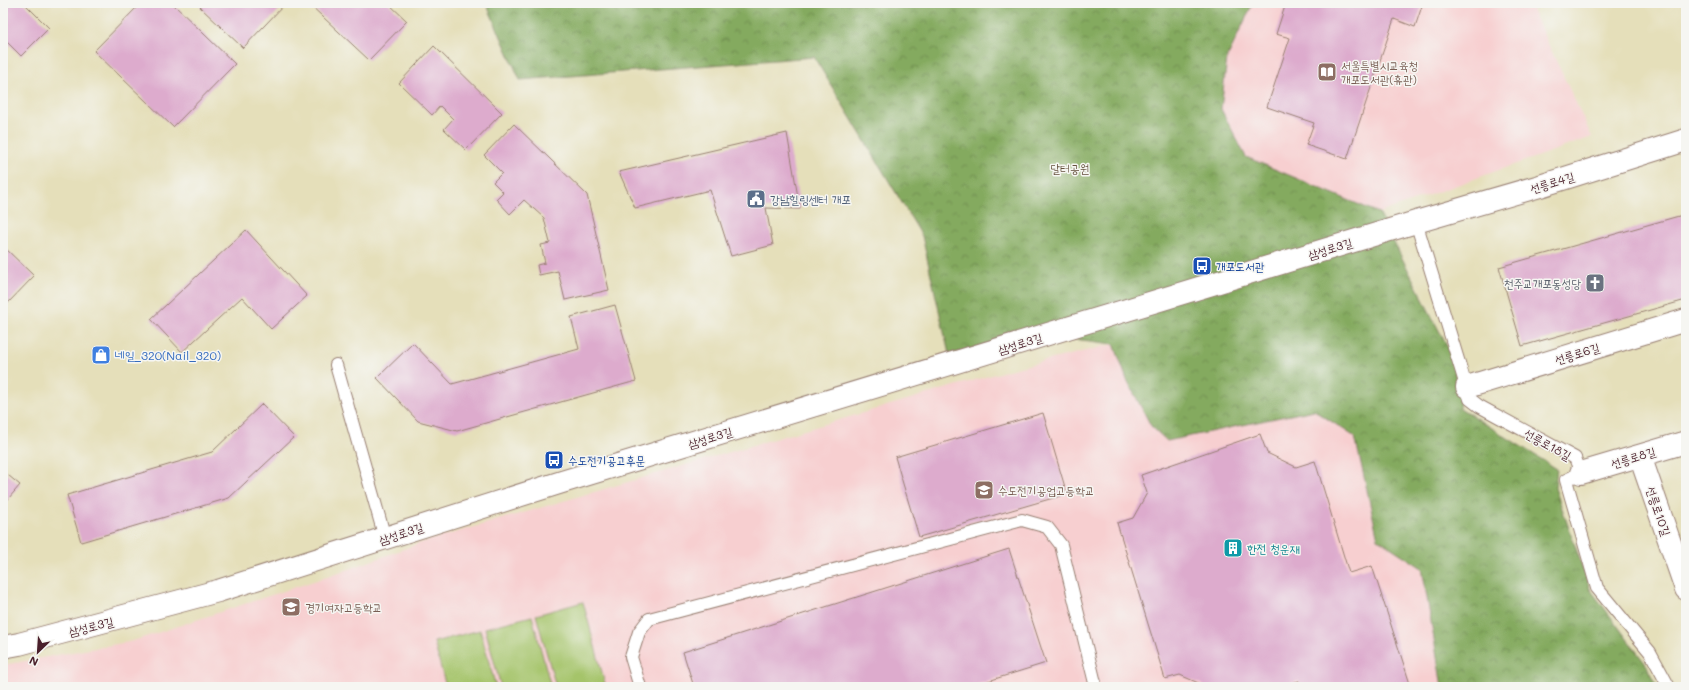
<svg xmlns="http://www.w3.org/2000/svg" width="1689" height="690" viewBox="0 0 1689 690" font-family="Mali,'Poor Story',sans-serif">
<style>
.built{fill:#f7cfd0}
.forest{fill:url(#forest-crowns);stroke:#676445}
.pitch{fill:#a5c46b;stroke:#78724b}
.building{fill:#ddabcd}
.lines{fill:none;stroke-linecap:round;stroke-linejoin:round}
.service-casing{stroke:#987f72;stroke-width:14}
.minor-casing{stroke:#987f72;stroke-width:24}
.tertiary-casing{stroke:#987f72;stroke-width:24}
.service{stroke:#fff;stroke-width:12}
.minor{stroke:#fff;stroke-width:22}
.tertiary{stroke:#fff;stroke-width:22}
.labels{text-anchor:middle;dominant-baseline:central;stroke-width:3;stroke-linejoin:round;paint-order:stroke}
.education-label{font-size:12px;fill:#785e54;stroke:#f6f6f2;text-anchor:start}
.park-label{font-size:12px;fill:#65513e;stroke:#f6f6f2}
.street-label{font-size:12px;fill:#4a1f2b;stroke:#f6f6f2}
.service-label{font-size:12px;fill:#4e5e75;stroke:#f6f6f2;text-anchor:start}
.transit-label{font-size:12px;fill:#164399;stroke:#f6f6f2;text-anchor:start}
.worship-label{font-size:12px;fill:#5b616d;stroke:#f6f6f2;text-anchor:end}
.shop-label{font-size:12px;fill:#366cbe;stroke:#f6f6f2;text-anchor:start}
.culture-label{font-size:12px;fill:#0d838f;stroke:#f6f6f2;text-anchor:start}
</style>
<defs>
<pattern id="forest-crowns" width="20" height="18" patternUnits="userSpaceOnUse"><rect width="20" height="18" fill="#84aa5f"/><path d="M2 6a3 3 0 1 1 6 0M12 15a3 3 0 1 1 6 0" fill="none" stroke="#6e8a4f"/></pattern>
</defs>
<rect width="100%" height="100%" fill="#f6f6f2"/>
<filter id="ink" filterUnits="userSpaceOnUse"><feTurbulence type="fractalNoise" baseFrequency=".025" numOctaves="2"/><feDisplacementMap in="SourceGraphic" scale="8" xChannelSelector="R" yChannelSelector="G"/><feConvolveMatrix kernelMatrix="1 2 1 2 8 2 1 2 1" color-interpolation-filters="sRGB"/></filter>
<filter id="wash" filterUnits="userSpaceOnUse"><feTurbulence type="fractalNoise" baseFrequency=".012" numOctaves="4" result="noise"/><feDisplacementMap in="SourceGraphic" scale="16" xChannelSelector="R" yChannelSelector="G"/><feGaussianBlur stdDeviation="0.9" result="paint"/><feColorMatrix in="noise" values="0 0 0 0 0 0 0 0 0 0 0 0 0 0 0 0 0 1.4 0 .05"/><feComposite in="paint" operator="in"/></filter>
<g filter="url(#wash)">
<rect width="100%" height="100%" fill="#e5dfba"/>
<path class="built" d="M1253,3H1529L1592,137L1379,213L1246,157L1221,109L1227,58Z
M1114,344L1127,380L1151,426L1167,441L1314,410L1355,437L1378,539L1422,568L1442,687H3V665L133,641L341,572L420,543L1016,368Z"/>
<path class="forest" d="M486,3H1253L1227,58L1221,109L1246,157L1379,213L1453,358L1460,408L1557,469L1555,488L1590,589L1648,667L1658,687H1442L1422,568L1378,539L1355,437L1314,410L1167,441L1151,426L1127,380L1114,344L1049,336L949,354L922,236L814,57L520,80Z"/>
<path class="pitch" d="M583,602L606,687H556L536,615Z
M532,616L551,687H501L485,628Z
M480,630L496,687H446L434,642Z"/>
<g id="blocks">
<path class="building" d="M3,3H24L49,28L21,56L3,38Z
M141,3H172L235,64L173,127L94,51Z
M204,3H286L243,48L200,7Z
M308,3H388L407,21L369,60Z
M1286,3H1423L1415,27L1394,19L1347,159L1306,145L1314,123L1267,107L1290,38L1276,34Z
M434,46L502,113L466,150L444,129L453,119L440,106L432,115L399,83Z
M514,124L587,195L609,290L565,300L558,271L539,275L537,265L545,263L541,245L550,243L544,218L524,200L510,214L496,199L503,192L493,182L502,173L484,155Z
M787,133L800,209L766,208L773,245L731,256L710,190L635,208L619,172Z
M1686,214V300L1522,346L1499,267Z
M246,230L307,296L271,329L242,297L182,352L151,319Z
M3,246L34,276L6,305L3,303Z
M615,305L636,381L457,431L418,421L377,378L413,343L452,384L579,349L571,317Z
M262,404L294,437L229,498L81,542L67,495L212,452Z
M1043,413L1067,494L919,537L895,457Z
M1260,434L1267,453L1296,467L1315,461L1349,573L1372,566L1411,687H1301L1299,681L1276,687H1203V685L1180,675L1165,679L1117,523L1133,518L1147,493L1141,475Z
M3,471L20,485L3,505Z
M1009,549L1046,663L969,687H694L683,652Z"/>
</g>
</g>
<g filter="url(#ink)">
<use href="#blocks" fill-opacity="0" stroke="#987f72" stroke-width="1"/>
<g class="lines">
<defs>
<path id="service" d="M1416,222L1470,399L1479,406L1575,458L1581,473L1566,480L1597,588L1650,652L1669,687
M336,365L385,538
M640,687L631,657L639,632L649,619L1022,520L1047,527L1061,545L1096,687"/>
<path id="minor" d="M1467,387L1686,320
M1640,456L1686,589
M1581,473L1686,442"/>
<path id="tertiary" d="M3,647L19,644L218,591L562,482L1416,222L1540,186L1686,140"/>
</defs>
<use href="#service" class="service-casing"/>
<use href="#minor" class="minor-casing"/>
<use href="#tertiary" class="tertiary-casing"/>
<use href="#service" class="service"/>
<use href="#minor" class="minor"/>
<use href="#tertiary" class="tertiary"/>
</g>
</g>
<defs>
<symbol id="library-square" viewBox="-11 -11 22 22"><rect x="-9" y="-9" width="18" height="18" rx="4" fill="#8d6e63" stroke="#f6f6f2"/><path d="M-6-4Q-3-5.5-.7-3.5V5Q-3 3-6 4ZM6-4Q3-5.5 .7-3.5V5Q3 3 6 4Z" fill="#fff"/></symbol>
<symbol id="civic-square" viewBox="-11 -11 22 22"><rect x="-9" y="-9" width="18" height="18" rx="4" fill="#5c6f8a" stroke="#f6f6f2"/><path d="M-.6-6.5H3V-4.5H.6V-3L4-1V1h2V6H-6V1h2V-1L-.6-3ZM-1.2 2.5V6h2.4V2.5Z" fill="#fff"/></symbol>
<symbol id="bus-square" viewBox="-11 -11 22 22"><rect x="-9" y="-9" width="18" height="18" rx="4" fill="#1a4fb4" stroke="#f6f6f2"/><path d="M-5-6H5V4H4V6H2V4H-2V6H-4V4H-5ZM-3.5-4V0h7V-4ZM-3.5 1.2v1.5H-2V1.2ZM2 1.2v1.5H3.5V1.2Z" fill="#fff"/></symbol>
<symbol id="church-square" viewBox="-11 -11 22 22"><rect x="-9" y="-9" width="18" height="18" rx="4" fill="#6b7280" stroke="#f6f6f2"/><path d="M-1.2-6h2.4v3.5h3.3v2.4h-3.3V6h-2.4V-.1h-3.3v-2.4h3.3Z" fill="#fff"/></symbol>
<symbol id="shop-square" viewBox="-11 -11 22 22"><rect x="-9" y="-9" width="18" height="18" rx="4" fill="#3f7fe0" stroke="#f6f6f2"/><path d="M-5-2.5h2.3a2.7 3.5 0 0 1 5.4 0H5L5.5 6h-11ZM-1.5-2.5h3a1.5 2.3 0 0 0-3 0Z" fill="#fff"/></symbol>
<symbol id="school-square" viewBox="-11 -11 22 22"><rect x="-9" y="-9" width="18" height="18" rx="4" fill="#8d6e63" stroke="#f6f6f2"/><path d="M0-5L7-2L0 1L-7-2ZM-4 1L0 2.5L4 1V4Q0 6-4 4Z" fill="#fff"/></symbol>
<symbol id="building-square" viewBox="-11 -11 22 22"><rect x="-9" y="-9" width="18" height="18" rx="4" fill="#0f9aa8" stroke="#f6f6f2"/><path d="M-4-6H4V6H1V3H-1V6H-4ZM-2.5-4.3h1.7v1.8h-1.7ZM.8-4.3h1.7v1.8H.8ZM-2.5-1h1.7V.8h-1.7ZM.8-1h1.7V.8H.8Z" fill="#fff"/></symbol>
</defs>
<g fill-rule="evenodd">
<use href="#library-square" x="1316" y="61" width="22" height="22"/>
<use href="#civic-square" x="745" y="188" width="22" height="22"/>
<use href="#bus-square" x="1191" y="255" width="22" height="22"/>
<use href="#church-square" x="1584" y="272" width="22" height="22"/>
<use href="#shop-square" x="90" y="344" width="22" height="22"/>
<use href="#bus-square" x="543" y="449" width="22" height="22"/>
<use href="#school-square" x="973" y="479" width="22" height="22"/>
<use href="#building-square" x="1222" y="537" width="22" height="22"/>
<use href="#school-square" x="280" y="596" width="22" height="22"/>
</g>
<g class="labels">
<g class="education-label">
<text x="1341" y="65">서울특별시교육청<tspan x="1341" dy="14">개포도서관(휴관)</tspan></text>
<text x="998" y="490">수도전기공업고등학교</text>
<text x="305" y="607">경기여자고등학교</text>
</g>
<g class="park-label">
<text x="1070" y="168">달터공원</text>
</g>
<g class="street-label">
<text transform="translate(1552 182) rotate(-17)">선릉로4길</text>
<text transform="translate(1330 248) rotate(-17)">삼성로3길</text>
<text transform="translate(1020 343) rotate(-17)">삼성로3길</text>
<text transform="translate(1577 353) rotate(-17)">선릉로6길</text>
<text transform="translate(710 437) rotate(-17)">삼성로3길</text>
<text transform="translate(1548 444) rotate(29)">선릉로18길</text>
<text transform="translate(1633 457) rotate(-17)">선릉로8길</text>
<text transform="translate(1659 511) rotate(71)">선릉로10길</text>
<text transform="translate(401 533) rotate(-18)">삼성로3길</text>
<text transform="translate(91 626) rotate(-14)">삼성로3길</text>
</g>
<g class="service-label">
<text x="770" y="199">강남힐링센터 개포</text>
</g>
<g class="transit-label">
<text x="1216" y="266">개포도서관</text>
<text x="568" y="460">수도전기공고후문</text>
</g>
<g class="worship-label">
<text x="1581" y="283">천주교개포동성당</text>
</g>
<g class="shop-label">
<text x="115" y="355">네일_320(Nail_320)</text>
</g>
<g class="culture-label">
<text x="1247" y="548">한전 청운재</text>
</g>
</g>
<rect width="1689" height="690" fill="none" stroke="#f6f6f2" stroke-width="16"/>
<g transform="translate(38 652) rotate(205)" stroke="#f6f6f2" stroke-width="3" paint-order="stroke">
<path d="M0-3L7 15L0 10L-7 15Z" fill="#4a1f2b"/>
<text y="-6" font-size="11" font-weight="bold" text-anchor="middle" fill="#4a1f2b">N</text>
</g>
</svg>
